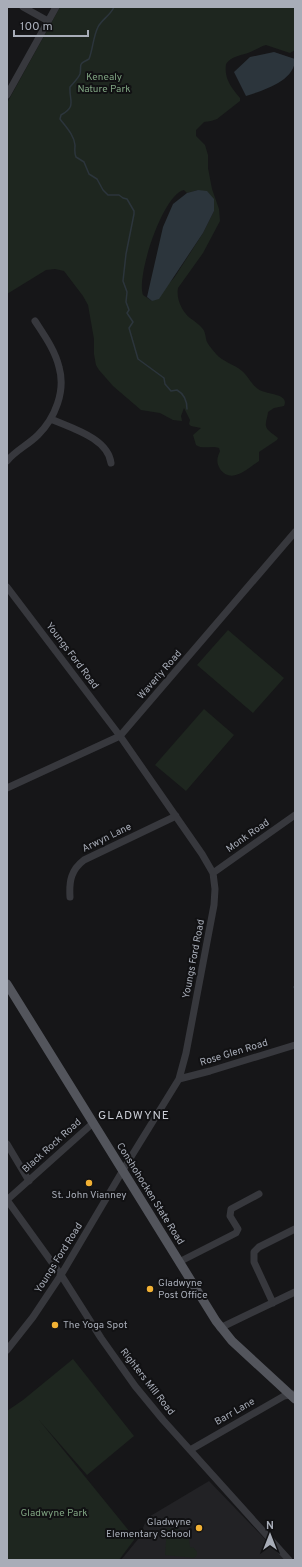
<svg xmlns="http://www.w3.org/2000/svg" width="302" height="1567" viewBox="0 0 302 1567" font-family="Overpass,sans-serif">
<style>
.built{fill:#222225}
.green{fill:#1e261f;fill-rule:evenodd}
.water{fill:#2c353c}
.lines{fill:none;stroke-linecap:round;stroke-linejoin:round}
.stream{stroke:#2c353c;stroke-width:1.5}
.minor{stroke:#37383d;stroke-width:7}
.major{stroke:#53555c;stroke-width:9}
.poi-dot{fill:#f2b134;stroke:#111113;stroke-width:1.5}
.labels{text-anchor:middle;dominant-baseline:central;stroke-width:4;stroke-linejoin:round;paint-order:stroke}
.park-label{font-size:10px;fill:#7fa381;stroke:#111113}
.street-label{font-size:10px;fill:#a8adb8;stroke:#111113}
.poi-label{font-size:10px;fill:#a8adb8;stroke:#111113;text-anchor:start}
.quarter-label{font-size:12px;letter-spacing:1px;fill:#c9ccd4;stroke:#111113}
</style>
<rect width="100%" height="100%" fill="#161618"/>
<path class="built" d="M209,1481L285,1560H121L139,1538L147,1518Z"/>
<path class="green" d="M60,7H292L295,9V50L290,53L266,45C259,47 254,51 248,53C239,56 232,56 226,64C224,79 231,87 240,98V101L217,119L211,121L204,122L196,130V136L205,145L208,155V168L212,189L219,209L220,221L203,253L178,288C176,299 182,311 190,318C194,321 199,324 202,328C206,332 205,337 207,342C209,346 214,351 216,354C223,362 234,364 242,371C248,376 251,384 258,389C266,395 290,393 284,406L274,408L268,412C268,416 265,422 266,426C266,430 275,435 278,438L277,440L259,452V461C248,468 232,485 220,469C216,462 217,458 220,451L219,448C211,445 204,450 196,445L193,435L201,428L191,426L189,424L190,420L184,408L181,416L182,421L173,420L160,413L141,410L113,386L99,370L96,365L94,354V339L88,305L83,296L64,271L55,269L46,270L7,294V103ZM184,190L187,193L198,190L214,211L203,233L174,278L152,301L143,295C136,276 163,194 184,190Z
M228,630L284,678L253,713L197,665Z
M204,709L234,735L186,791L155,765Z
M73,1359L134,1436L87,1475L39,1420L134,1537V1540L119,1560H7V1411L23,1400Z
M167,1528C183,1529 189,1530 190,1547L194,1548L197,1552V1555L194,1558L165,1555Z"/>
<path class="water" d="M274,52L295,59C295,81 264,90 246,96L234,72L250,57Z
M198,190L207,191L214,199V211L203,233L159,299L152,301L147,297L163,227L173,204L187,193Z"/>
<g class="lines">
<path class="stream" d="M114,7C110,16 102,19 98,27C93,37 93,49 89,59C77,65 82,64 80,74C78,79 73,83 70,87C69,101 77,106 61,115L60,119C66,127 74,135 75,145C75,150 74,152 76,157L84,162L89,174L97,179L103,190L108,195H119L123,198L127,199L134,211V214L126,254L123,281L127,292L126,302L129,310L127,313L133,322L129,328L138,359L164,378L165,384L171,391L177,390C184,394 187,401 187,409
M294,987L295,989"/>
<path class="minor" d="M23,7L48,21
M7,95L56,7
M51,419C71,428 108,438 111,463
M7,461C16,450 28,445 38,435C55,418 66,391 59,367C55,350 44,335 35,321
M7,587L120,736L202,854L213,873L215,889L214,905L186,1053L179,1079L126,1165L61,1275L33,1317L7,1350
M7,788L120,736L295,532
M213,873L295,815
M70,897C69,881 71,870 84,860L176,816
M179,1079L210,1071L295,1045
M7,1144L29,1181
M7,1200L61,1275L101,1338L135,1386L163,1420L289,1560
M7,1200L93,1123
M179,1262L236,1233L238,1229L230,1216L231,1209L259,1194
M273,1303L254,1262V1252L259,1247L295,1229
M220,1328L295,1292
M190,1450L284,1396L293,1394"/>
<path class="major" d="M7,984L216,1321L232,1341L295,1399"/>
</g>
<g class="poi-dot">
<circle cx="89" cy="1183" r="4"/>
<circle cx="150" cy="1289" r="4"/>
<circle cx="55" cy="1325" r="4"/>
<circle cx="199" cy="1528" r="4"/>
</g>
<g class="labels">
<g class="park-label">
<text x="104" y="77">Kenealy<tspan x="104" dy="12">Nature Park</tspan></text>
<text x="54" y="1513">Gladwyne Park</text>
</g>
<g class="street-label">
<text transform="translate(72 656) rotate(53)">Youngs Ford Road</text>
<text transform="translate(160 675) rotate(-49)">Waverly Road</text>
<text transform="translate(248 836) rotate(-35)">Monk Road</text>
<text transform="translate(107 838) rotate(-26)">Arwyn Lane</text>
<text transform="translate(194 959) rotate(-79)">Youngs Ford Road</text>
<text transform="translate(234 1053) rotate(-17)">Rose Glen Road</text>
<text transform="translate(52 1146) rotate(-42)">Black Rock Road</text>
<text transform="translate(150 1194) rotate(58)">Conshohocken State Road</text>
<text transform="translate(59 1258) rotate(-58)">Youngs Ford Road</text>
<text transform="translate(147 1382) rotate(52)">Righters Mill Road</text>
<text transform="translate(235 1412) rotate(-30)">Barr Lane</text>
</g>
<g class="poi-label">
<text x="89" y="1195" text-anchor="middle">St. John Vianney</text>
<text x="158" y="1283">Gladwyne<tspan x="158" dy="12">Post Office</tspan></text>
<text x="63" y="1325">The Yoga Spot</text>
<text x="191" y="1522" text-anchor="end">Gladwyne<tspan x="191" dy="12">Elementary School</tspan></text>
</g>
<g class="quarter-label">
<text x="134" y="1116">GLADWYNE</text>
</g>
</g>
<rect width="302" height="1567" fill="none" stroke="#a8adb8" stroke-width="16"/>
<g transform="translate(270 1535)" stroke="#111113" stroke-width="3" paint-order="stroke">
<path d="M0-3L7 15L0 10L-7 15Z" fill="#a8adb8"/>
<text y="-6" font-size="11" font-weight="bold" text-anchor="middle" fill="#a8adb8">N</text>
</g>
<path d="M14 30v6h74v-6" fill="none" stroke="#a8adb8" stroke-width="2"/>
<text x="20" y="30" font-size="12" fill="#a8adb8" stroke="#111113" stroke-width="3" paint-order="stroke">100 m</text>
</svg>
